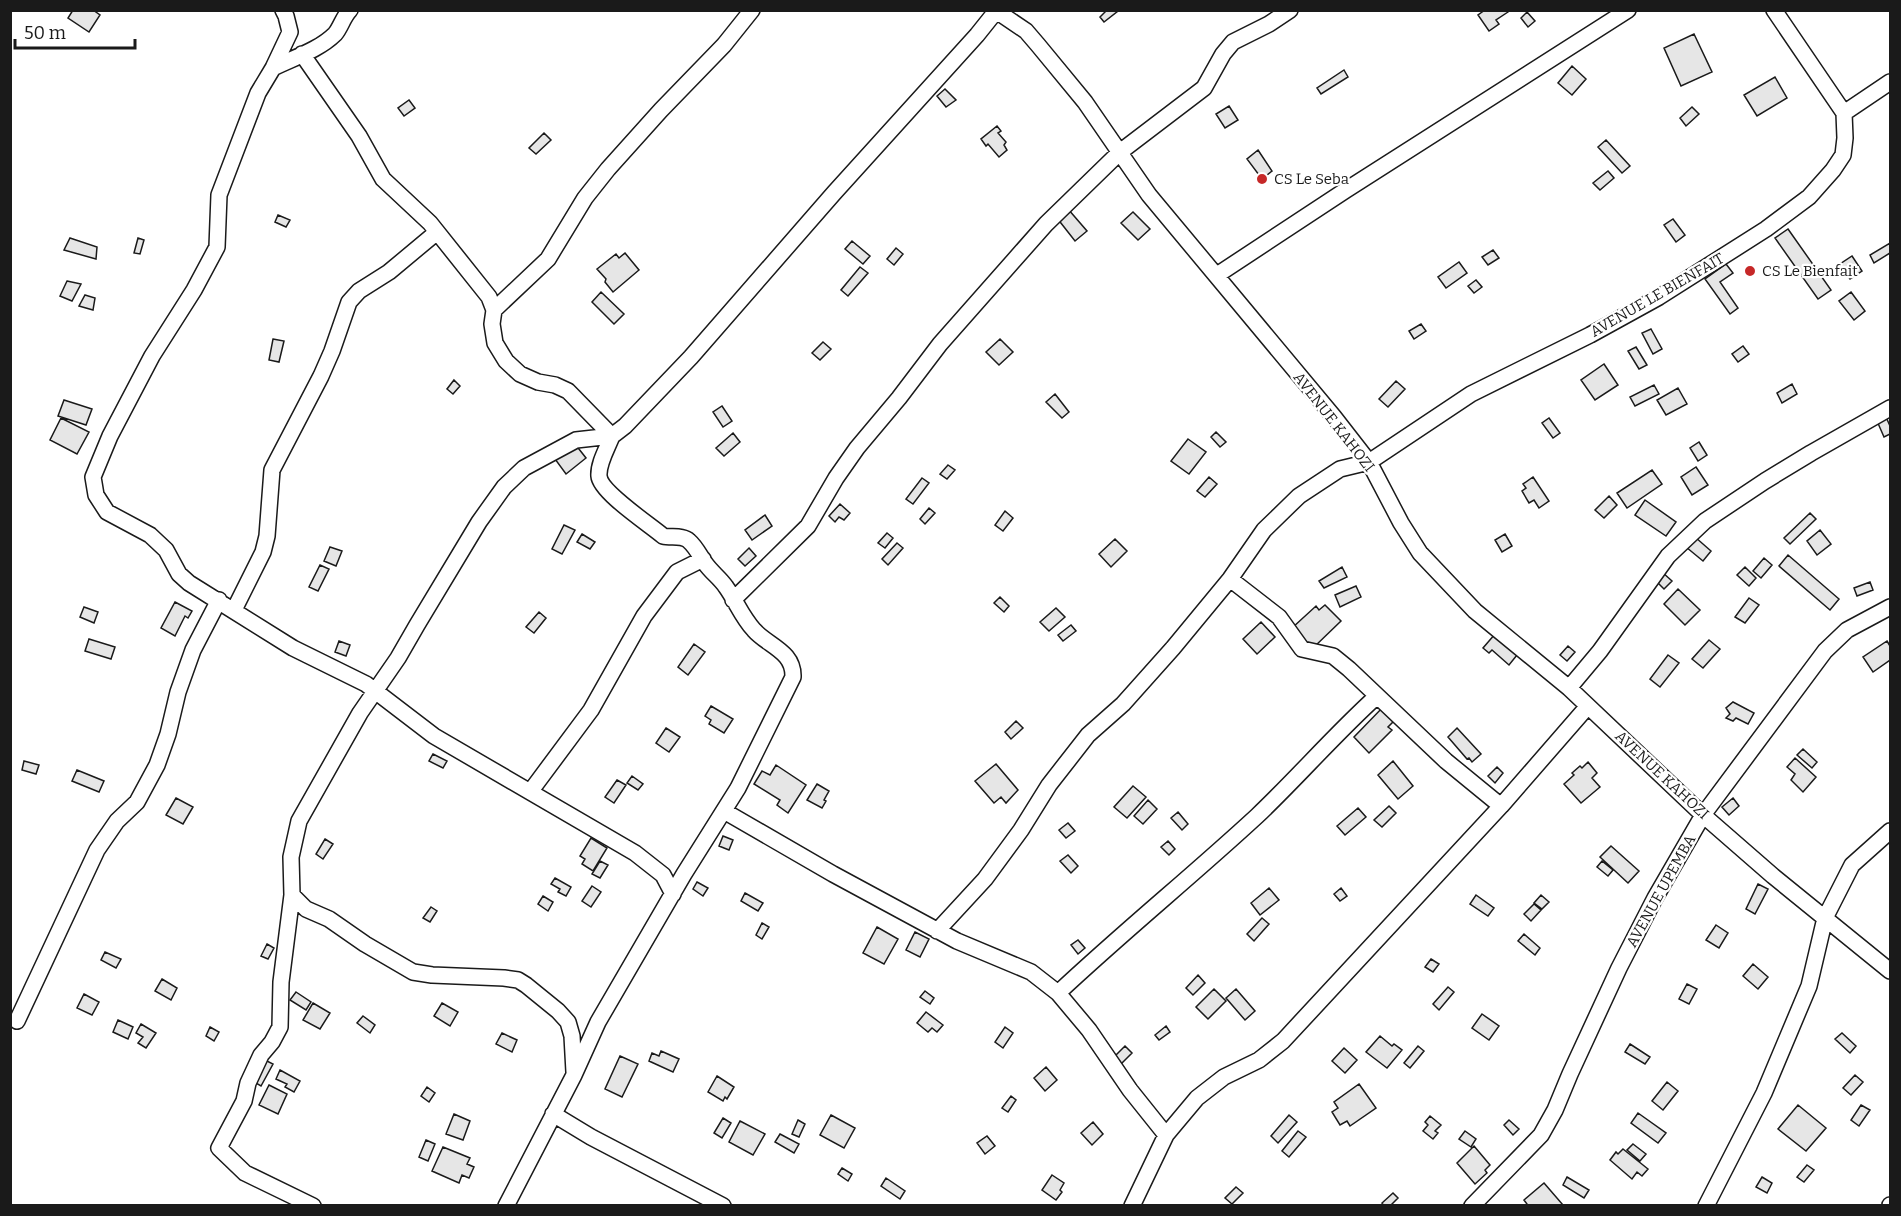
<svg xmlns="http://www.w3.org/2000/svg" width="1901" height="1216" viewBox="0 0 1901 1216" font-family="Bitter,serif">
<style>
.building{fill:#e6e6e6;stroke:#1a1a1a;stroke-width:1.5}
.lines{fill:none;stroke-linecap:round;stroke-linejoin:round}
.street-casing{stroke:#1a1a1a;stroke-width:18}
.street{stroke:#fff;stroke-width:15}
.poi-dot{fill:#c62828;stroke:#fff;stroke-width:2}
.labels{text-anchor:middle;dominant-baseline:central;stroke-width:4.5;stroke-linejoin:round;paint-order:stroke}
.poi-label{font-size:15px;fill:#1a1a1a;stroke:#fff;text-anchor:start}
.street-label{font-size:15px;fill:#1a1a1a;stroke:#fff}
</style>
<rect width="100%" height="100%" fill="#fff"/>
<path class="building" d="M73,10H93L100,15L89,32L68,18Z
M1107,10L1118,11L1104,22L1100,17Z
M1485,10H1506L1508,12L1496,20L1499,24L1489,31L1478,15Z
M1527,12L1535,21L1528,27L1521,18Z
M1694,34L1712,72L1681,86L1664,48Z
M1572,66L1586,79L1572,95L1558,83Z
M1344,70L1348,77L1321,94L1317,88Z
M1775,77L1787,98L1757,116L1744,95Z
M945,89L956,100L946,107L937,96Z
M409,100L415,108L404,116L398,108Z
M1229,106L1238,120L1225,128L1216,114Z
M1692,107L1699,114L1686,126L1680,118Z
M997,126L1001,131L998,133L1006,142L1004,145L1007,150L999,157L988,144L986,146L981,139Z
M544,133L551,140L536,154L529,148Z
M1606,140L1630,166L1622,173L1598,147Z
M1258,150L1272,171L1262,179L1247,159Z
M1608,171L1614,178L1600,190L1593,183Z
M1068,209L1087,231L1075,241L1057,218Z
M1133,212L1150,229L1138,240L1121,223Z
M278,215L290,220L286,227L275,222Z
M1673,219L1685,235L1676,242L1664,225Z
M1788,229L1831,290L1818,299L1775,238Z
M70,238L97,247L96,259L64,250Z
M138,238L144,240L140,254L134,253Z
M852,241L870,256L863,264L845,249Z
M1890,243V253L1874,263L1870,255Z
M896,248L903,254L894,265L887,259Z
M1493,250L1499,258L1488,265L1482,257Z
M625,253L639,270L613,292L605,282L606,279L597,269L616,254L619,258Z
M1852,256L1862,271L1850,279L1840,264Z
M1459,262L1467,273L1446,288L1438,277Z
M1726,264L1733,273L1720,282L1738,308L1730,314L1705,279Z
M860,267L868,273L848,296L841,290Z
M1476,280L1482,287L1474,293L1468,286Z
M67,281L81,284L72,301L60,296Z
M601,292L624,314L614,324L592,302Z
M1851,292L1865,311L1854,320L1839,301Z
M85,295L95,298L93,310L79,306Z
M1421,324L1426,331L1414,339L1409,331Z
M1651,329L1662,349L1653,354L1642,333Z
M273,339L284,341L279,362L269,360Z
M1000,339L1013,352L999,365L986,352Z
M823,342L831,349L820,360L812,353Z
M1743,346L1749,354L1738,362L1732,354Z
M1636,347L1647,365L1639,369L1628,351Z
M1604,364L1618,385L1595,400L1581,380Z
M454,380L460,386L453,394L447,389Z
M1396,381L1405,389L1388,407L1379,399Z
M1792,384L1797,394L1782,403L1777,393Z
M1654,385L1659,394L1635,406L1630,397Z
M1678,388L1687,404L1666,415L1657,400Z
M1055,394L1069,412L1062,418L1046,402Z
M64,400L92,409L86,425L58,416Z
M722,406L732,421L723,427L713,412Z
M1886,417L1890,426V434L1884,437L1877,421Z
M61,418L89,432L77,454L50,440Z
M1549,418L1560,433L1553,438L1542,423Z
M1216,432L1226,442L1220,447L1211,437Z
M733,433L740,442L724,456L716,448Z
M1188,439L1206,452L1189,474L1171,461Z
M1699,442L1707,455L1698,461L1690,448Z
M575,444L586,458L566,474L555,459Z
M948,465L955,470L947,479L940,474Z
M1696,467L1708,485L1692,495L1681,477Z
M1652,470L1662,484L1627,508L1617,493Z
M1209,477L1217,484L1205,497L1197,491Z
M1533,477L1549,501L1539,508L1534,500L1529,503L1522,491L1526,488L1523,484Z
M922,478L929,483L913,504L906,499Z
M1609,496L1617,505L1604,518L1595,510Z
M1645,500L1676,522L1666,536L1635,515Z
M840,504L850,513L844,520L839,517L835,522L829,516Z
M929,508L935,513L925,524L920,519Z
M1005,511L1013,518L1003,531L995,525Z
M1810,513L1816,519L1790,544L1784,538Z
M765,515L772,526L752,540L745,530Z
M564,525L575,530L562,554L552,549Z
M1820,530L1831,544L1817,555L1807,541Z
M887,533L893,538L885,548L878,543Z
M582,534L595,542L590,549L577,542Z
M1505,534L1512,546L1502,552L1495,540Z
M1695,537L1711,551L1703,561L1686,547Z
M1115,539L1127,551L1111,567L1099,554Z
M897,543L903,548L888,565L882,559Z
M330,547L342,551L336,566L324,561Z
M749,548L756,556L745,566L738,559Z
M1788,555L1839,599L1830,610L1779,566Z
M1764,558L1772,565L1761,578L1753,571Z
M320,565L329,569L318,591L309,587Z
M1342,567L1347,577L1324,588L1319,581Z
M1745,567L1756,578L1749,586L1737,575Z
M1662,572L1672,581L1664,589L1655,580Z
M1870,582L1873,590L1857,596L1854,588Z
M1356,586L1361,597L1340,607L1335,595Z
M1678,589L1700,610L1685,625L1664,604Z
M1000,597L1009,606L1004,612L994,603Z
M1749,598L1759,605L1745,623L1735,617Z
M175,602L192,611L188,618L185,616L175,636L161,628Z
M1325,605L1341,621L1312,649L1292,628L1316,606L1319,610Z
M84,607L98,612L94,623L80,617Z
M1056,608L1065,617L1049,631L1040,622Z
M539,612L546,618L534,633L526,627Z
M1261,622L1275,637L1257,654L1243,639Z
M1071,625L1076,631L1063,641L1058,635Z
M1495,634L1517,655L1509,665L1492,650L1489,653L1483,648Z
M89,639L115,647L111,659L85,651Z
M1709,640L1720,649L1703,668L1692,659Z
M339,641L350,645L346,656L335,652Z
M1887,641L1890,646V660L1873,672L1863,657Z
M694,644L705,652L688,675L678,667Z
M1568,646L1575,652L1567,661L1560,655Z
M1668,655L1679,663L1660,687L1650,679Z
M1733,702L1754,713L1748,724L1736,718L1733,721L1726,718L1730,714L1726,708Z
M711,706L733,719L724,733L709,724L711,720L705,716Z
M1383,707L1395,720L1388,727L1392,730L1369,753L1354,737Z
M1016,721L1023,728L1011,739L1005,732Z
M666,728L680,737L669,752L656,743Z
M1457,728L1481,754L1472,762L1469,758L1467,759L1448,737Z
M1803,749L1817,762L1812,768L1797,755Z
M433,754L447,761L443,768L429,761Z
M1795,758L1816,777L1803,792L1791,780L1795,774L1787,767Z
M24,761L39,765L36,774L22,770Z
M1393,761L1413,786L1398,799L1378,775Z
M1588,762L1597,773L1592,778L1600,787L1581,803L1564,784L1574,775L1572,773L1580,766L1582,768Z
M996,764L1018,790L1006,803L1001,797L994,803L975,781Z
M776,765L806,785L788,813L777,805L780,800L754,784L762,771L770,775Z
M1497,767L1503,773L1495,783L1488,776Z
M77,770L104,781L99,792L72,781Z
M632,776L643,784L638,790L627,783Z
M617,780L626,785L614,803L605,797Z
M817,784L829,791L824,800L826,801L822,808L807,800Z
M1133,786L1146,797L1127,818L1114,807Z
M176,798L193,807L183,824L166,815Z
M1733,798L1739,806L1729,815L1722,807Z
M1148,800L1157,809L1143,824L1134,816Z
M1389,806L1396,813L1382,827L1374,820Z
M1358,808L1366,817L1345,835L1337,826Z
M1178,812L1188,824L1182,830L1171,818Z
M1068,823L1075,831L1066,838L1059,830Z
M723,836L733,840L729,850L719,846Z
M591,838L607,848L593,871L582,864L585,859L580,856Z
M325,839L333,844L323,859L316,854Z
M1168,841L1175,849L1169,855L1161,847Z
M1611,846L1639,871L1628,883L1600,857Z
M1068,855L1078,866L1071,873L1060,861Z
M600,861L608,865L600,878L592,874Z
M1602,861L1613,870L1608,876L1597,867Z
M555,878L571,887L566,896L558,892L560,889L551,884Z
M697,882L708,888L703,896L693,889Z
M1758,884L1768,889L1755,914L1746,909Z
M592,886L601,892L591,907L582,901Z
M1269,888L1279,900L1260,915L1251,903Z
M1341,888L1347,896L1340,901L1334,894Z
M745,893L763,903L758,911L741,901Z
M1476,895L1494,908L1488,916L1470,904Z
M1541,895L1549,902L1542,909L1534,903Z
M543,896L553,902L548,911L538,904Z
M1534,904L1541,910L1531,921L1524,914Z
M431,907L437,911L430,922L423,918Z
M1262,918L1269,924L1254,941L1247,934Z
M762,923L769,927L762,939L756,935Z
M1716,925L1728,933L1719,948L1706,940Z
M877,927L898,939L884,964L863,953Z
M915,932L929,939L920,957L906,950Z
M1524,934L1540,948L1535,955L1518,941Z
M1078,940L1085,948L1078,954L1071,945Z
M267,944L274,948L268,959L261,956Z
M105,952L121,959L116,968L101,960Z
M1431,959L1439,964L1433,972L1425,967Z
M1753,964L1768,977L1758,989L1743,976Z
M1198,975L1205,983L1193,995L1186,988Z
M162,979L177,988L171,1000L155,991Z
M1687,984L1697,989L1689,1004L1679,999Z
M1448,987L1454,992L1439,1010L1433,1004Z
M1214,989L1226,1001L1208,1019L1196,1007Z
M1236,989L1255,1011L1245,1020L1226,998Z
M925,991L934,998L930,1004L920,997Z
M296,992L311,1002L306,1010L290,1000Z
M84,994L99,1002L92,1015L77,1008Z
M313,1003L330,1013L320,1029L303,1020Z
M442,1003L458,1012L450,1026L434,1016Z
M926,1012L943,1025L937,1032L932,1028L928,1032L917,1023Z
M1482,1014L1499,1026L1489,1040L1472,1028Z
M363,1016L375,1025L370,1033L357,1023Z
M118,1020L133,1027L128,1039L113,1032Z
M141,1024L156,1033L146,1048L138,1043L143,1037L136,1033Z
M1166,1026L1170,1032L1159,1040L1155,1035Z
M210,1027L219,1032L214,1041L206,1036Z
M1005,1027L1013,1033L1003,1048L995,1042Z
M502,1033L517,1040L512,1052L496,1044Z
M1842,1033L1856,1046L1850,1053L1835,1039Z
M1380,1036L1392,1046L1394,1044L1402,1050L1387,1068L1366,1052Z
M1630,1044L1650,1057L1645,1064L1625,1052Z
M1125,1046L1132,1053L1120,1065L1113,1058Z
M1418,1046L1424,1051L1410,1068L1404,1063Z
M1344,1048L1357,1060L1345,1073L1332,1061Z
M661,1051L679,1059L673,1072L649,1061L652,1053L659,1056Z
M620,1056L638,1064L622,1097L605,1089Z
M263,1059L273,1064L261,1086L251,1080Z
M1046,1067L1057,1080L1045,1091L1034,1078Z
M280,1070L300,1081L294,1092L285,1087L287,1084L276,1079Z
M1855,1075L1863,1082L1851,1095L1843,1088Z
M717,1076L734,1087L727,1099L725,1097L723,1101L708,1092Z
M1667,1082L1678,1091L1663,1110L1652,1101Z
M1359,1084L1376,1108L1350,1126L1347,1121L1340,1125L1332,1112L1338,1108L1334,1102Z
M269,1085L287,1094L278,1114L259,1105Z
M427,1087L435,1093L429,1102L421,1096Z
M1011,1096L1016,1100L1008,1112L1002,1108Z
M1798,1105L1826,1128L1806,1151L1778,1129Z
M1861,1105L1870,1110L1859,1126L1851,1120Z
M1638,1113L1666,1133L1658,1143L1631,1123Z
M454,1114L470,1121L463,1140L446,1134Z
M831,1115L855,1128L844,1148L820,1135Z
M1289,1115L1297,1122L1278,1143L1271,1136Z
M1430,1116L1441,1125L1435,1131L1438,1133L1433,1139L1423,1131L1428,1125L1425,1122Z
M723,1118L731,1123L722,1138L714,1133Z
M798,1120L805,1124L799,1137L792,1134Z
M1509,1120L1519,1129L1513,1135L1504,1125Z
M740,1121L765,1134L753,1155L729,1142Z
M1093,1122L1103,1134L1092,1145L1081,1133Z
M1298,1131L1306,1137L1289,1157L1282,1151Z
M1465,1131L1476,1139L1471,1147L1459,1139Z
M780,1134L799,1144L794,1153L775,1142Z
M987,1136L995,1146L985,1154L977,1143Z
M426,1140L435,1144L428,1161L419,1157Z
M1633,1144L1646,1154L1640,1161L1627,1150Z
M1474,1146L1490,1165L1485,1170L1487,1173L1475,1184L1457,1163Z
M443,1147L470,1158L467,1164L474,1167L469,1178L462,1175L459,1183L432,1171Z
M1623,1149L1648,1169L1642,1176L1637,1172L1632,1179L1610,1160L1616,1152L1618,1154Z
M1807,1165L1814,1170L1804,1182L1797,1177Z
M842,1168L852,1174L848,1181L838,1174Z
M1052,1175L1064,1183L1060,1190L1062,1192L1056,1200L1042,1190Z
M1567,1177L1589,1190L1584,1198L1563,1185Z
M1762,1177L1772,1183L1767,1193L1756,1187Z
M886,1178L905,1191L900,1199L881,1186Z
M1544,1183L1563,1205L1524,1206L1527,1204L1524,1200Z
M1236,1187L1243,1193L1232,1204L1225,1198Z
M1393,1193L1398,1198L1390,1206H1384L1382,1203Z"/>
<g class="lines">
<defs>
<path id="street" d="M283,10L286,16L290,32L273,68L258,93L219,195L217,247L194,290L152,356L110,436L93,477L96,495L107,512L150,535L166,550L179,574L189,583L293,648L366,684L434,736L635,853L663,875L673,894
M995,10L1026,31L1038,45L1085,102L1149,195L1334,417L1369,462L1401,523L1420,553L1475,611L1569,688L1703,815L1773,876L1890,971
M1774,10L1844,113
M302,54L359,136L383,179L430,223L489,297L494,310L492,324L495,343L506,361L520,374L538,382L555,385L568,391L612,436C608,447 598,463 599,476C600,492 649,524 663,536C671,538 683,535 689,541C696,547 700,556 705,563C711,572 720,578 726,587C736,601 742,617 754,630C768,646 794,651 793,677L738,788L684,874L598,1022L574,1075L506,1206
M273,68C293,58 319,50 335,34C341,27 343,17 350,10
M1217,275L1346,190L1628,10
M494,310L548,259L585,198L608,169L661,110L724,45L752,10
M1230,579L1279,617L1302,649L1333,656L1349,669L1446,761L1501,806
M733,600L808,526L836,478L857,448L899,398L940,344L1046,224L1120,152L1204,88L1223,54L1233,42L1269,24L1290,10
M234,610L263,552L267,536L272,470L321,376L332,351L349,302L359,291L389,272L437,232
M1569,688L1600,651L1668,556L1705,521L1765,481L1811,453L1890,408
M530,792L591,710L644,616L677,572L703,559
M724,811L833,874L957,941L1031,972L1058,993L1089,1030L1130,1090L1166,1135
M292,895L306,909L329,919L365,944L413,972L432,975L504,978L518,980L526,985L558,1011L568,1022L572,1036L574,1072
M937,931L985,879L1021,830L1049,785L1088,735L1123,704L1173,648L1230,579L1264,530L1299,496L1340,469L1369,462L1471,394L1590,335L1659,297L1766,229L1809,197L1833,170L1843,155L1845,138L1844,113L1890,82
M1058,993C1123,932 1192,876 1257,816C1298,777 1335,734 1377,696
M17,1021L97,850L117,821L137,802L157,765L168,734L178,692L193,650L219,600
M553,1114L591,1137L723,1206
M313,1206L245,1173L219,1148L244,1101L248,1083L261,1055L272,1042L280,1027L281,982L292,895L291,857L299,821L360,713L398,658L417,625L479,522L504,487L524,468L576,440L612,436L625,426L691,357L834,193L977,35L997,10
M1132,1206L1166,1135L1197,1098L1224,1077L1259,1060L1283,1041L1501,806L1588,706
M1472,1206L1541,1135L1555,1110L1570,1074L1619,968L1655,898L1703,815L1825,651L1847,630L1890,607
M1706,1206L1764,1093L1809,986L1825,918L1852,865L1890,831
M1890,1206V1205"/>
</defs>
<use href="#street" class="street-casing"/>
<use href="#street" class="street"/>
</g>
<g class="poi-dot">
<circle cx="1262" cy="179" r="6"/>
<circle cx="1750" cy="271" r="6"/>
</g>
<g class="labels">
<g class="poi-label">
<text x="1274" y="179">CS Le Seba</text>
<text x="1762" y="271">CS Le Bienfait</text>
</g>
<g class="street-label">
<text transform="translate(1657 295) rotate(-30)">AVENUE LE BIENFAIT</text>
<text transform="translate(1334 422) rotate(52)">AVENUE KAHOZI</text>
<text transform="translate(1662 775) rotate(43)">AVENUE KAHOZI</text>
<text transform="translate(1661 891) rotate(-61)">AVENUE UPEMBA</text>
</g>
</g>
<rect width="1901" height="1216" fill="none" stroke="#1a1a1a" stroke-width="24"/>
<path d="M15 39v9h120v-9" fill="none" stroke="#1a1a1a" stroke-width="3"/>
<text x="24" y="39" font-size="18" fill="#1a1a1a" stroke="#ffffff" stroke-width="4.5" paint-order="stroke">50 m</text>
</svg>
